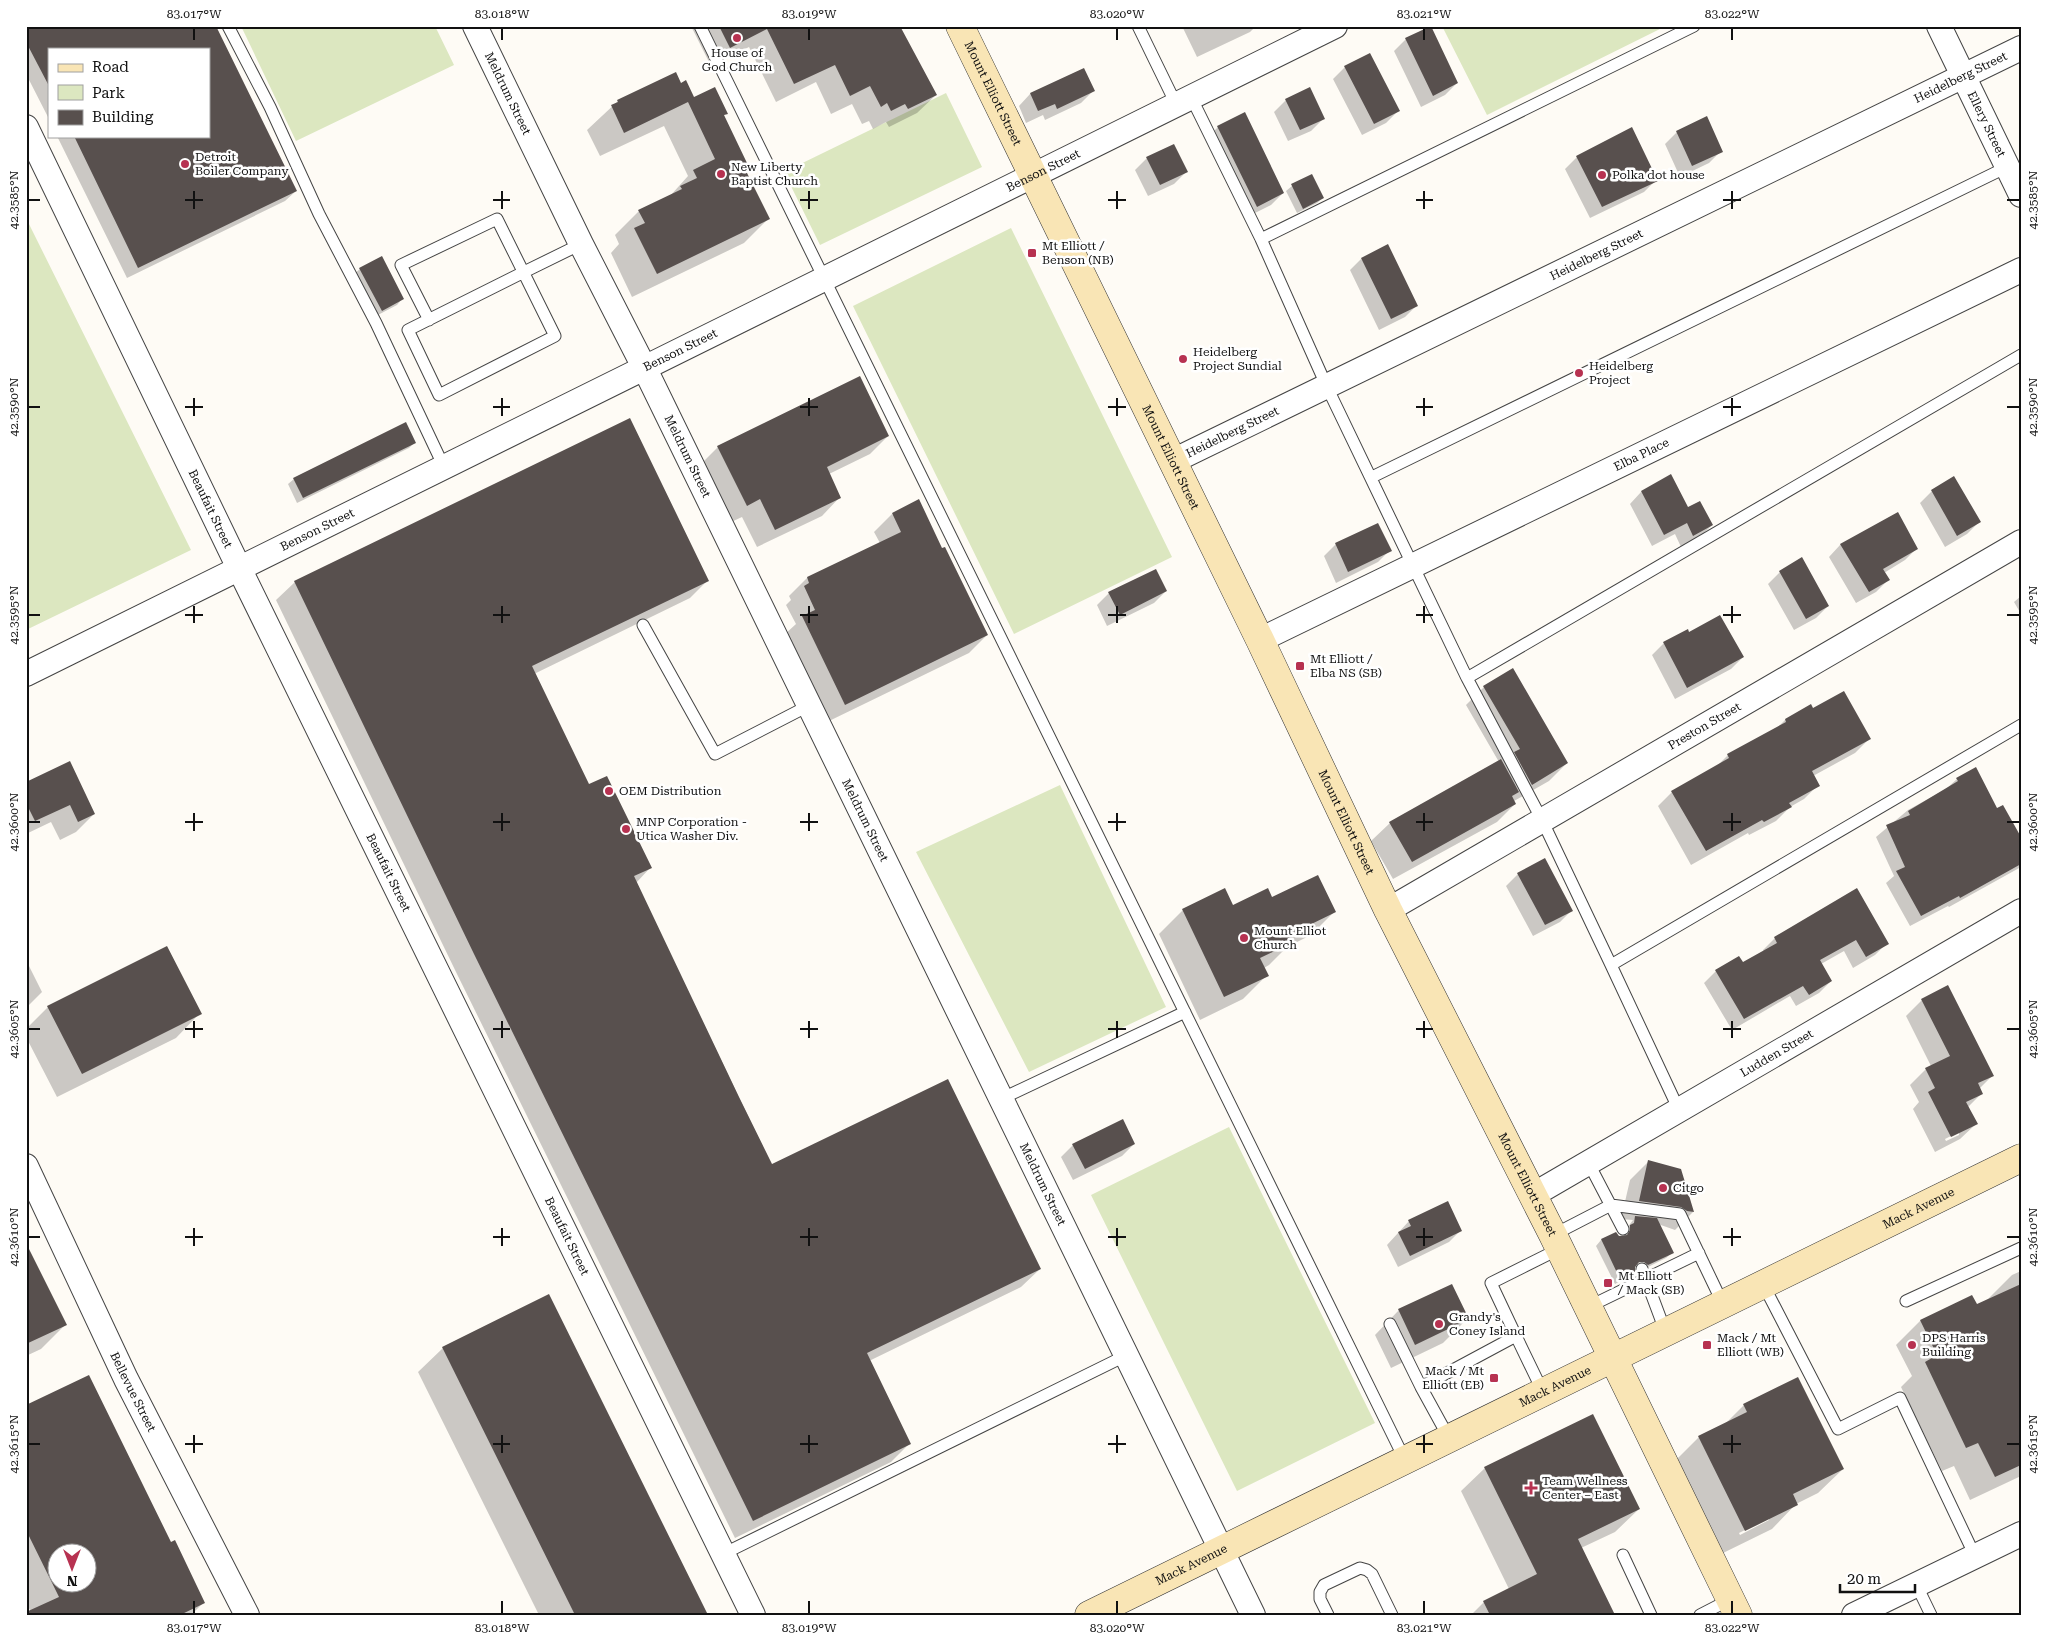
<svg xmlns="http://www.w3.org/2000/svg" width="2047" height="1641" viewBox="0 0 2047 1641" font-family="'Roboto Serif',serif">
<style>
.green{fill:#dce7c0}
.shadow{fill:#0003;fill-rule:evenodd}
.building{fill:#58504e;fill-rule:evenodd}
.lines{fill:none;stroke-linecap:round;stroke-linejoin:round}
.service-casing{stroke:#444;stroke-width:13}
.minor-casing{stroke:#444;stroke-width:26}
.secondary-casing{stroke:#333;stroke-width:29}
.service{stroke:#fff;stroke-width:11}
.minor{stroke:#fff;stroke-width:24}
.secondary{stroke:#f9e5b5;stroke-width:28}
.ticks{fill:none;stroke:#111;stroke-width:2}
.poi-dot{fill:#b73251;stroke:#fff;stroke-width:2}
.labels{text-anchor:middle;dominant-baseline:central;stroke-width:5;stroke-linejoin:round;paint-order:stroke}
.poi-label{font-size:12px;fill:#111;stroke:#fff;text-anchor:start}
.street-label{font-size:12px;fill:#111;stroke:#fff}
.neatline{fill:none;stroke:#111;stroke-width:2}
.ticks-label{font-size:12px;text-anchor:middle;fill:#111}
</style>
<rect width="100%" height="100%" fill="#fefbf5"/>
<path class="green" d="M241,26H435L454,65L296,141Z
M1442,26H1666L1487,115Z
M946,93L982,167L820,245L784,172Z
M26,218L191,550L26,630Z
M1011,228L1172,557L1014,634L853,306Z
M1060,785L1166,1007L1029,1072L916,852Z
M1229,1127L1375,1423L1237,1491L1091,1195Z"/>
<path class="shadow" d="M26,26H213L296,191L285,201L127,278L57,136H209V49H49V119L26,74Z
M691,26H768L936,95L917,113L889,127L886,122L873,129L869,121L862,124L852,104L831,114L816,82L776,102L749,47L711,66Z
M1182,26H1256L1250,32L1197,57Z
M1406,39L1457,83L1445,95L1421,107L1394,51Z
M1345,67L1398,111L1386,123L1362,135L1333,79Z
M1083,69L1093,91L1081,103L1045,120L1043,115L1026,123L1019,106L1030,94Z
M680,85L693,98L726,113L723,116L746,163L742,166L768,219L744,243L632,297L611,253L619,244L615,235L639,211L670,196L688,176L664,126L600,156L587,130L618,101Z
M1286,100L1323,119L1311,131L1288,141L1274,112Z
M1218,127L1283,193L1271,205L1245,218L1206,139Z
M1677,132L1721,151L1709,163L1680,177L1665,144Z
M1577,157L1656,180L1644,192L1590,218L1565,169Z
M1147,158L1186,172L1174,184L1148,196L1135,170Z
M1312,175L1323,198L1317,203L1297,213L1286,191L1292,186Z
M1361,259L1417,305L1405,317L1379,330L1350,270Z
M360,269L402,299L397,305L376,316L354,274Z
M888,436L870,454L829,474L840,497L822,516L757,547L742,517L729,523L700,465L718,447Z
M414,443L409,448L297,503L288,484L294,479Z
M1932,491L1979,522L1967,534L1945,547L1920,503Z
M1641,492L1688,508L1712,525L1700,537L1681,547L1675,534L1652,546L1630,504Z
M1897,513L1917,548L1905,560L1884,573L1888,580L1876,592L1856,603L1829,557L1840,545Z
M892,514L942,550L987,635L969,653L827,722L784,635L796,624L786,605L791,600L789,596L807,578L880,543L874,532Z
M1336,544L1390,550L1378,562L1336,583L1324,556Z
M1780,572L1828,606L1816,618L1794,630L1768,584Z
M708,580L690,598L534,674L589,786L650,868L636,883L772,1166L1040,1269L1021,1287L869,1361L909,1444L891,1462L735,1538L456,972L276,600L295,582Z
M1166,591L1154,603L1107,626L1097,605L1109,593Z
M2021,596V614L2014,602Z
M1689,634L1743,657L1731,669L1675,699L1652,655L1664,643Z
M1484,687L1567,763L1549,781L1514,801L1515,804L1497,822L1393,879L1371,841L1390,823L1499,762L1466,705Z
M1813,710L1870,738L1855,753L1813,776L1818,785L1804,799L1790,807L1776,821L1749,835L1748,833L1691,865L1658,806L1672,792L1715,768L1728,755L1776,729L1785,720Z
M1957,779L2021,840V867L1949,907L1948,906L1910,926L1886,883L1894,876L1876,837L1908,810L1946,789Z
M26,784L94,814L76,832L60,840L51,822L26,834Z
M1518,874L1571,911L1560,922L1533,936L1506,886Z
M1856,890L1887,943L1875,955L1853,968L1844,951L1821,964L1831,981L1819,993L1796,1006L1790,996L1732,1030L1704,983L1716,971L1742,964L1764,952L1763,950L1775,938Z
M1272,898L1335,911L1311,935L1287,947L1269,965L1264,968L1267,975L1243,999L1200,1020L1159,934L1183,910L1232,906Z
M167,947L200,1013L176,1038L57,1097L26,1037V1029L48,1007Z
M26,960L42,992L26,1008Z
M1922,1000L1992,1076L1979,1089L1982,1093L1968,1107L1976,1124L1960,1139L1935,1152L1913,1109L1919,1102L1910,1085L1926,1069L1931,1066L1906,1016ZM1959,1132V1135L1946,1141L1945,1139Z
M1134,1144L1122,1156L1073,1180L1061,1157L1073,1145Z
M1648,1162L1693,1212L1675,1230L1658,1224L1672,1253L1666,1258L1642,1270L1638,1267H1633L1634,1271L1628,1277L1615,1284L1596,1246L1601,1240L1616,1233L1619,1237H1624V1232L1633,1220L1621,1219L1630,1180Z
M1409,1221L1461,1230L1449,1242L1398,1267L1387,1245Z
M26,1246L65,1325L41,1349L26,1356Z
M2021,1271V1476L1970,1500L1954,1466L1942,1471L1901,1387L1912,1376L1896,1345L1920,1321L1976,1306L1988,1299L2012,1275Z
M1399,1310L1467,1319L1443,1343L1391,1368L1375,1335Z
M443,1348L706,1615H539L418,1372Z
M1744,1405L1843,1469L1818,1493L1796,1504L1772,1529L1721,1554L1675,1461L1699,1437L1724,1425ZM1769,1518V1520L1740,1535L1739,1533Z
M26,1406L170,1544L204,1602L191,1615H26L31,1612L26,1603ZM58,1554H88V1584H58Z
M1485,1468L1639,1509L1615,1532L1581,1548L1607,1615H1471L1484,1602L1509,1589L1461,1491Z"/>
<path class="building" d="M26,26H216L297,191L138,268L74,136H209V49H49V86L26,42Z
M719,26H900L937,95L908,109L905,104L891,111L887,103L881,107L870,86L850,96L835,65L794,84L767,29L730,48Z
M1431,26L1458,83L1433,96L1405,38Z
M1370,53L1400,111L1374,124L1344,66Z
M1084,68L1095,91L1057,109L1055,104L1038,111L1030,93Z
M676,72L681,83L686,80L694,97L715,87L728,114L724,115L747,163L743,165L770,219L657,274L634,228L645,223L638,210L682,189L680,186L697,178L693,170L715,159L688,102L624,133L611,105L618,102L617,100Z
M1310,87L1325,119L1300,130L1285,99Z
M1245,112L1284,193L1257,207L1217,126Z
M1707,116L1723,152L1692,166L1676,131Z
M1632,127L1658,181L1602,207L1576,156Z
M1174,144L1188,172L1160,185L1146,157Z
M1312,174L1324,198L1303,209L1291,184Z
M1388,244L1418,306L1391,319L1361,258Z
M382,256L404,299L382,311L359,268Z
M860,376L889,436L827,467L841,498L775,530L760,499L747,506L717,446Z
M630,418L709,581L532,666L589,784L607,776L652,868L634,876L739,1097L772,1164L948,1079L1041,1269L867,1353L911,1444L753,1521L474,954L294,581Z
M406,422L416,443L303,498L293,478Z
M1671,474L1688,507L1700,501L1713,525L1693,536L1687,523L1664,535L1641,491Z
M1954,476L1981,522L1957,536L1931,490Z
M919,499L942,548L945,547L988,635L845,705L802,616L815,610L804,586L809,583L807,577L901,532L892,513Z
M1898,512L1918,549L1883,569L1890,580L1869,592L1840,544Z
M1378,523L1392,551L1348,572L1335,543Z
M1802,557L1829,606L1806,619L1779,571Z
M1156,569L1167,591L1120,615L1108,592Z
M1720,615L1744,657L1687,688L1663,642L1688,629L1689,632Z
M1513,668L1568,763L1532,785L1514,752L1520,749L1483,686Z
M1844,691L1871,739L1812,771L1820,786L1789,803L1792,807L1764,822L1762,820L1706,851L1671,791L1729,758L1727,754L1786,722L1785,719L1811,704L1813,708Z
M1501,759L1519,792L1512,796L1516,804L1412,862L1389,822Z
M70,761L95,814L78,822L70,805L35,821L26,803V782Z
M1976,767L1997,808L2003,805L2021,837V864L1978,888L1960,898L1959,896L1921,916L1896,871L1905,867L1886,825L1910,815L1908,811L1958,781L1956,778Z
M1545,858L1573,911L1545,925L1517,873Z
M1318,875L1336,912L1291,934L1294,942L1260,958L1269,976L1224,997L1182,909L1225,888L1233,905L1268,888L1272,897Z
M1857,888L1889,944L1866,957L1856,940L1820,960L1832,981L1809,995L1803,986L1744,1019L1715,970L1739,956L1743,962L1777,943L1774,937Z
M167,946L202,1014L82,1074L47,1006Z
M1948,985L1994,1076L1978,1083L1983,1094L1966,1102L1978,1124L1951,1137L1928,1092L1935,1088L1925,1068L1950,1056L1921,999Z
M1123,1119L1135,1144L1085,1169L1072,1144Z
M1648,1160L1681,1169L1694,1212L1687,1211L1681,1207L1639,1201Z
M1448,1201L1462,1231L1410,1256L1398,1232L1411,1226L1408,1220Z
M1635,1216L1657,1218L1674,1253L1648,1265L1644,1262H1639L1635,1267V1272L1620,1279L1601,1239L1616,1232L1619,1236L1627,1235L1630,1230V1225L1634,1223Z
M26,1243L67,1325L26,1344Z
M1452,1284L1469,1319L1415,1345L1398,1309Z
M2021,1284V1465L1995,1477L1978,1443L1966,1448L1925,1362L1937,1355L1920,1320L1972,1295L1977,1304Z
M549,1294L708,1615H575L442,1347Z
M89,1375L171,1542L175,1540L205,1603L180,1615H26V1612L59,1597L26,1530V1405ZM58,1554H88V1584H58Z
M1798,1377L1844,1469L1793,1494L1798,1505L1745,1531L1698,1436L1747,1412L1743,1404Z
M1593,1414L1640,1509L1578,1539L1615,1615H1490L1483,1601L1537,1574L1484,1467Z"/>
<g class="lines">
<defs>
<path id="service" d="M228,26L270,107L319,214L376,323L444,467
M700,26L1405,1460
M1138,26L1176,104
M1191,97L1261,239L1327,387L1467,678L1542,820L1611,965
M1261,239L1694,26
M429,320L401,265L497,219L555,336L439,395L408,330L524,272L581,244
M1372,477L2007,167
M643,625L715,754L810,705
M1467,678L2021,355
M1003,1098L1185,1012
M1679,1110L1611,965L2021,725
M1588,1162L1623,1229
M1553,1235L1611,1205L1680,1214L1723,1304
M1642,1269L1666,1333
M1763,1284L1838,1429L1900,1398L1975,1556
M1906,1301L2021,1248
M1588,1307L1699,1253
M1390,1324L1421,1387L1516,1336L1491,1283L1559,1249
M1516,1336L1543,1392
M1421,1387L1449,1438
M723,1554L1127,1355
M1623,1555L1651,1615
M1916,1584L1931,1615
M1328,1615L1320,1599V1592L1324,1585L1360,1568L1367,1570L1372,1574L1392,1615
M1700,1615L1731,1599"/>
<g id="minor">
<path id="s1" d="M475,26L581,244L645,369L1253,1615"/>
<path id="s2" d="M1939,26L2021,195"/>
<path id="s3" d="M26,127L239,568L753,1615"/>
<path id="s4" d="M1173,461L2021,48"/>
<path id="s5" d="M1260,640L2021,270"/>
<path id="s6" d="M26,674L1335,26"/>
<path id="s7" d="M1388,910L2021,542"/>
<path id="s8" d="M26,1166L126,1379L247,1615"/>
<path id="s9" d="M1533,1195L2021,911"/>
<path d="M1854,1615L2021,1534"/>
</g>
<g id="secondary">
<path id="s10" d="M960,26L1260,640L1388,910L1553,1235L1738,1615"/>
<path id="s11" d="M1089,1615L2021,1158"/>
</g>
</defs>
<use href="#service" class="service-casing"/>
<use href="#minor" class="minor-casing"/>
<use href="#secondary" class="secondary-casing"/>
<use href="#service" class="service"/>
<use href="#minor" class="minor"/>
<use href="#secondary" class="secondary"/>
</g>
<path class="ticks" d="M194,28V40M502,28V40M809,28V40M1117,28V40M1424,28V40M1732,28V40M194,191V209M502,191V209M809,191V209M1117,191V209M1424,191V209M1732,191V209M28,200H40M185,200H203M493,200H510M800,200H818M1108,200H1126M1416,200H1433M1723,200H1741M2007,200H2020M194,398V416M502,398V416M809,398V416M1117,398V416M1424,398V416M1732,398V416M28,407H40M185,407H203M493,407H510M800,407H818M1108,407H1126M1416,407H1433M1723,407H1741M2007,407H2020M194,606V623M502,606V623M809,606V623M1117,606V623M1424,606V623M1732,606V623M28,615H40M185,615H203M493,615H510M800,615H818M1108,615H1126M1416,615H1433M1723,615H1741M2007,615H2020M194,813V831M502,813V831M809,813V831M1117,813V831M1424,813V831M1732,813V831M28,822H40M185,822H203M493,822H510M800,822H818M1108,822H1126M1416,822H1433M1723,822H1741M2007,822H2020M194,1021V1038M502,1021V1038M809,1021V1038M1117,1021V1038M1424,1021V1038M1732,1021V1038M28,1029H40M185,1029H203M493,1029H510M800,1029H818M1108,1029H1126M1416,1029H1433M1723,1029H1741M2007,1029H2020M194,1228V1246M502,1228V1246M809,1228V1246M1117,1228V1246M1424,1228V1246M1732,1228V1246M28,1237H40M185,1237H203M493,1237H510M800,1237H818M1108,1237H1126M1416,1237H1433M1723,1237H1741M2007,1237H2020M194,1435V1453M502,1435V1453M809,1435V1453M1117,1435V1453M1424,1435V1453M1732,1435V1453M28,1444H40M185,1444H203M493,1444H510M800,1444H818M1108,1444H1126M1416,1444H1433M1723,1444H1741M2007,1444H2020M194,1601V1614M502,1601V1614M809,1601V1614M1117,1601V1614M1424,1601V1614M1732,1601V1614"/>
<g class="poi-dot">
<circle cx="737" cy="38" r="5"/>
<circle cx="185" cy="164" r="5"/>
<circle cx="721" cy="174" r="5"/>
<circle cx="1602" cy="175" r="5"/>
<rect x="1027" y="248" width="10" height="10" rx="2.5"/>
<circle cx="1183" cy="359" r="5"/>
<circle cx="1579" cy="373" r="5"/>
<rect x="1295" y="661" width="10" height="10" rx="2.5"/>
<circle cx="609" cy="791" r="5"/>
<circle cx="626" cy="829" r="5"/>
<circle cx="1244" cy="938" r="5"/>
<circle cx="1663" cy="1188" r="5"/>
<rect x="1603" y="1278" width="10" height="10" rx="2.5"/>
<circle cx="1439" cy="1324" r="5"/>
<rect x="1702" y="1340" width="10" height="10" rx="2.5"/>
<circle cx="1912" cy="1345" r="5"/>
<rect x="1489" y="1373" width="10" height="10" rx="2.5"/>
<path d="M1528.5 1480.5h5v5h5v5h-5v5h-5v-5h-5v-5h5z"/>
</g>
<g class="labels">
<g class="poi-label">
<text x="737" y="53" text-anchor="middle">House of<tspan x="737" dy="14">God Church</tspan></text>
<text x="195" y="157">Detroit<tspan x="195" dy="14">Boiler Company</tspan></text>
<text x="731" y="167">New Liberty<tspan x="731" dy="14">Baptist Church</tspan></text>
<text x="1612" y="175">Polka dot house</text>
<text x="1042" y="246">Mt Elliott /<tspan x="1042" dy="14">Benson (NB)</tspan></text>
<text x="1193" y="352">Heidelberg<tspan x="1193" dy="14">Project Sundial</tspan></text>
<text x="1589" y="366">Heidelberg<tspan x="1589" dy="14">Project</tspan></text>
<text x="1310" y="659">Mt Elliott /<tspan x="1310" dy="14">Elba NS (SB)</tspan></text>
<text x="619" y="791">OEM Distribution</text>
<text x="636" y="822">MNP Corporation -<tspan x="636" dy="14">Utica Washer Div.</tspan></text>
<text x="1254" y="931">Mount Elliot<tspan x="1254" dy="14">Church</tspan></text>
<text x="1673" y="1188">Citgo</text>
<text x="1618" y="1276">Mt Elliott<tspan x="1618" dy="14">/ Mack (SB)</tspan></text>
<text x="1449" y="1317">Grandy's<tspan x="1449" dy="14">Coney Island</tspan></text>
<text x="1717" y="1338">Mack / Mt<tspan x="1717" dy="14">Elliott (WB)</tspan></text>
<text x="1922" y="1338">DPS Harris<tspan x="1922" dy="14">Building</tspan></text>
<text x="1484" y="1371" text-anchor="end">Mack / Mt<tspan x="1484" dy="14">Elliott (EB)</tspan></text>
<text x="1542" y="1481">Team Wellness<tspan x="1542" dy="14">Center – East</tspan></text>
</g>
<g class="street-label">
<text stroke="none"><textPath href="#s4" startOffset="876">Heidelberg Street</textPath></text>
<text stroke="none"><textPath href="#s1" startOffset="75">Meldrum Street</textPath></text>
<text stroke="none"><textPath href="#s10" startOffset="75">Mount Elliott Street</textPath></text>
<text stroke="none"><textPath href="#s2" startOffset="109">Ellery Street</textPath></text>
<text stroke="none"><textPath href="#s6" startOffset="1135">Benson Street</textPath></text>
<text stroke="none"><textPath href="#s4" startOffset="471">Heidelberg Street</textPath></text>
<text stroke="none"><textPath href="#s6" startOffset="730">Benson Street</textPath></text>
<text stroke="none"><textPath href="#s4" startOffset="66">Heidelberg Street</textPath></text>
<text stroke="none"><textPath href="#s5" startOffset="424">Elba Place</textPath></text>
<text stroke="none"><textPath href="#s1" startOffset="480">Meldrum Street</textPath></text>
<text stroke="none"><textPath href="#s10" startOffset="480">Mount Elliott Street</textPath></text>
<text stroke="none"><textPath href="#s3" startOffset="424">Beaufait Street</textPath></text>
<text stroke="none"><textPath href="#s6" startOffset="325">Benson Street</textPath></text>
<text stroke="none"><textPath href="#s7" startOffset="366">Preston Street</textPath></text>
<text stroke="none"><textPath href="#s1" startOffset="885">Meldrum Street</textPath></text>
<text stroke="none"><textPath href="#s10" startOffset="885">Mount Elliott Street</textPath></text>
<text stroke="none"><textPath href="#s3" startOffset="829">Beaufait Street</textPath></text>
<text stroke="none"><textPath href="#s9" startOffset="282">Ludden Street</textPath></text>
<text stroke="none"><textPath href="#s1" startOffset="1290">Meldrum Street</textPath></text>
<text stroke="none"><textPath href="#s10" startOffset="1290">Mount Elliott Street</textPath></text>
<text stroke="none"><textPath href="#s11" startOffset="924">Mack Avenue</textPath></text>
<text stroke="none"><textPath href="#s3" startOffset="1234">Beaufait Street</textPath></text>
<text stroke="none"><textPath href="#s11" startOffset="519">Mack Avenue</textPath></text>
<text stroke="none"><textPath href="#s8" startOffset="250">Bellevue Street</textPath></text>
<text stroke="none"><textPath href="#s11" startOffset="114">Mack Avenue</textPath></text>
</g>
</g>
<rect width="2047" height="1641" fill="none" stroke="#ffffff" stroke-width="55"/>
<rect x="48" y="48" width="162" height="90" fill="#ffffff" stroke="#a0a0a0"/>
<rect x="58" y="64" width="25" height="8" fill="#f9e5b5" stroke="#a0a0a0"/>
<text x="92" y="72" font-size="15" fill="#111111">Road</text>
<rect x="58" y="85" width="25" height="15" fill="#dce7c0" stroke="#a0a0a0"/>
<text x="92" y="98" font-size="15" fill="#111111">Park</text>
<rect x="58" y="110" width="25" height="15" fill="#58504e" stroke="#a0a0a0"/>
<text x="92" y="122" font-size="15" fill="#111111">Building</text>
<g transform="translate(72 1568) rotate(180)"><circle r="24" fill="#ffffff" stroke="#a0a0a0"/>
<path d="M0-4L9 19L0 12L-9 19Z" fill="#b73251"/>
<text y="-8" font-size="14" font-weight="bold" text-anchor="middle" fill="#111111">N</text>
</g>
<path d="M1840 1584v8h75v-8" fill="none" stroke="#111111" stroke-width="2.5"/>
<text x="1847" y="1584" font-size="15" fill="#111111" stroke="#ffffff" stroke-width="4" paint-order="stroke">20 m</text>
<rect x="28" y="28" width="1992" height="1586" class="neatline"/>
<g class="ticks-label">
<text x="194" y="18">83.017°W</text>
<text x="502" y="18">83.018°W</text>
<text x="809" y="18">83.019°W</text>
<text x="1117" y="18">83.020°W</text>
<text x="1424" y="18">83.021°W</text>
<text x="1732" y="18">83.022°W</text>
<text transform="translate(2033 200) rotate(-90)" y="4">42.3585°N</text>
<text transform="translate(14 200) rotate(-90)" y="4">42.3585°N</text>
<text transform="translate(2033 407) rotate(-90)" y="4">42.3590°N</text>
<text transform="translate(14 407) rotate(-90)" y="4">42.3590°N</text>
<text transform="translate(2033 615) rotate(-90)" y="4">42.3595°N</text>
<text transform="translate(14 615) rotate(-90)" y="4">42.3595°N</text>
<text transform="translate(2033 822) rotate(-90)" y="4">42.3600°N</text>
<text transform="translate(14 822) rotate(-90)" y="4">42.3600°N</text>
<text transform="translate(2033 1029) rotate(-90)" y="4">42.3605°N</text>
<text transform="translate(14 1029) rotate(-90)" y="4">42.3605°N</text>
<text transform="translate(2033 1237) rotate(-90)" y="4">42.3610°N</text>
<text transform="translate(14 1237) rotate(-90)" y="4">42.3610°N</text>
<text transform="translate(2033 1444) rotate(-90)" y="4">42.3615°N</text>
<text transform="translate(14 1444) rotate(-90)" y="4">42.3615°N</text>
<text x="194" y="1632">83.017°W</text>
<text x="502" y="1632">83.018°W</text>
<text x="809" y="1632">83.019°W</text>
<text x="1117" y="1632">83.020°W</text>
<text x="1424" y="1632">83.021°W</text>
<text x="1732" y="1632">83.022°W</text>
</g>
</svg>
